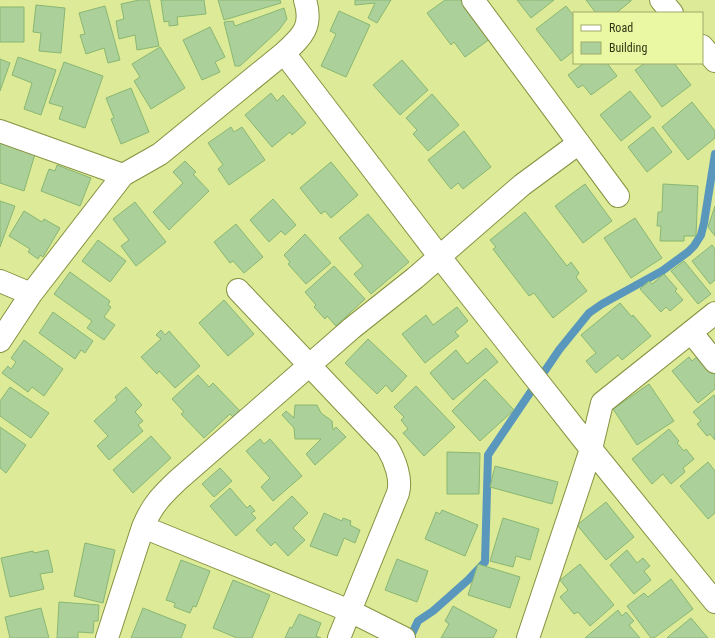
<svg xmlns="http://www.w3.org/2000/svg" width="715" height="638" viewBox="0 0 715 638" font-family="'Roboto Condensed',sans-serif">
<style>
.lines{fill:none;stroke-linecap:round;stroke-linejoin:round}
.stream{stroke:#5997bc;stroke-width:8}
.building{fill:#abd09a;stroke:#89b773}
.minor-casing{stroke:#879241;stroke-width:24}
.minor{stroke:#fff;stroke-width:22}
</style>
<rect width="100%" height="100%" fill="#ddea97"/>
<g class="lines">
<path class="stream" d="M410,638L418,621L433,611L450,596L468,580L485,562L488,455L559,350L589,313L602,304L662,271L688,252L694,246L701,235L704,223L715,154"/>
</g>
<path class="building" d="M139,0H149L159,46L137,50L135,35L119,39L116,21L124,19L121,4Z
M161,0H204L206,14L177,17L178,25L169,26V21L164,22Z
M218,0H280L281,3L224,20Z
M355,0H391L377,23L368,18L375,3L355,5Z
M445,0H467L494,36L465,57L454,42L451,45L427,13Z
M517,0H554L531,18Z
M586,0H631V1L616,13H596Z
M36,5L65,8L61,53L39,51L41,33L33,32Z
M105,6L120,60L108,63L104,48L86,54L80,35L85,34L79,13Z
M566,6L574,16V51L561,61L536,29Z
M0,7H24V42H0Z
M284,8L287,19L279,30L240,66H235L224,22L233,21L235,26Z
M339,11L370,25L346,77L321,66L336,34L330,31Z
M210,27L225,57L215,62L220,72L202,80L183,40Z
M160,47L185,88L151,109L134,81L140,77L132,64Z
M18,57L56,70L41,115L24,109L32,83L12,75Z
M0,59L10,63L0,91Z
M402,60L428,90L400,115L373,85Z
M64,62L103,76L85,128L59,119L63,107L49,103Z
M584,63H607L617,76L591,95L583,85L578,88L568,75Z
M645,63H674L691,85L662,107L635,70Z
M131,88L149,132L121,144L111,119L114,118L106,98Z
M630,91L651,117L621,141L600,115Z
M271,93L277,101L283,95L306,123L292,135L290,132L272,147L245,115Z
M432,94L459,125L428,151L413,134L417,130L406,118Z
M692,102L715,131V138L688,160L662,127Z
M231,127L234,132L242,127L265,160L229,185L218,169L223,165L208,143Z
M653,127L672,152L647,172L628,147Z
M464,131L491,167L463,189L458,183L451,189L428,160Z
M0,143L35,154L24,191L0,183Z
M185,161L196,172L193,174L209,191L169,230L153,212L183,183L173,172Z
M331,162L358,195L331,218L325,211L321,214L300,188Z
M57,165L91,178L80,206L41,191L49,169L55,171Z
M585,184L612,221L583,243L555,206Z
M663,184L698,186L696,236H684V241H660L661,226H657L658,212H662Z
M273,199L296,225L285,235L281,231L269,242L250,220Z
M0,201L15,206L0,247Z
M135,202L166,242L136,266L121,246L129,240L113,219Z
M715,206V236L708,227Z
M24,211L42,222L44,219L60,228L43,257L40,255L38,259L28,252L30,249L9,236Z
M525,212L567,266L571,262L579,273L576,277L587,291L553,318L534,293L529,296L493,249L496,247L490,240Z
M368,214L409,262L371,294L354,274L363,266L339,238Z
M635,218L662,258L631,278L604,238Z
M236,224L263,257L244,273L233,261L230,263L214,242Z
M305,234L331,263L306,284L288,264L290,262L284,255Z
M98,240L126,261L110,282L82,261Z
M712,245L715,249V280L710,284L692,261Z
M684,261L711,294L698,304L671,271Z
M334,266L365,299L336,326L327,316L325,319L314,307L316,305L305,292Z
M70,272L110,301L108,305L111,307L104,317L115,325L104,340L87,328L92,321L54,294Z
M664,274L677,289L675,291L683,300L670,311L666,307L661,312L640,289L649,281L652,284Z
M224,300L254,334L228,356L199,323Z
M620,303L632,317L633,315L651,336L622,360L618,355L596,373L586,361L596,353L581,335Z
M457,307L468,321L455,332L459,336L425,363L402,334L426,315L433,325Z
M53,312L93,341L85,353L81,350L75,359L39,333Z
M161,330L165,335L169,331L200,366L175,388L159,371L157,374L141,357L161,339L156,335Z
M368,339L407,376L392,392L386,385L377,394L345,363Z
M24,340L63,369L44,396L32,387L28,392L2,373L8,366L11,369L16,362L11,358Z
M486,348L498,362L453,400L430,373L456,350L467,364Z
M699,355L715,374V389L698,403L672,371L689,357L692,361Z
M198,375L209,387L213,383L240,411L233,417L230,414L204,438L181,414L184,412L172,399Z
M485,379L514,410L480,441L452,411Z
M649,384L674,421L637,445L613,409Z
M416,386L455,427L424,456L403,433L408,429L401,420L404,417L394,407Z
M10,387L49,413L31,438L0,416V401Z
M126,387L142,405L135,412L143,421L138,425L143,431L109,460L97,446L108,436L94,421L117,400L115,397Z
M714,395L715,396V440L710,434L707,436L697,424L701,421L693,412Z
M295,405H317L321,413L332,421L333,430L336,427L346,437L315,465L306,454L321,439H295L294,428L282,415L286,411L294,418Z
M0,427L26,445L6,473L0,468Z
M669,429L679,441L677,443L684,451L686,449L694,459L683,468L685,472L671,484L663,474L652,484L632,459Z
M151,436L171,458L133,493L113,470Z
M260,439L264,444L270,439L302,476L273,501L261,487L270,478L246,451Z
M447,452L480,453L479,494H447Z
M708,462L715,471V513L708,519L680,486Z
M495,466L558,482L552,504L490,487Z
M220,468L232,481L214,497L202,484Z
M230,488L247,508L250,505L255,511L251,513L256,518L236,536L210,506Z
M292,496L308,513L293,528L305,540L288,556L275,542L271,546L256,530Z
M606,502L634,537L606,560L577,525Z
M442,510L478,525L465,556L425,539L436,512L440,514Z
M324,513L342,521L343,518L351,521L350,525L360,530L355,543L344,538L337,556L310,546Z
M503,518L539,529L530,560L516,556L513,567L490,561Z
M85,543L115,550L103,603L74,596Z
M48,550L53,572L40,574L44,589L10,597L1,558L33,551L34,553Z
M627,550L637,563L643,558L650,566L644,571L651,580L634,594L610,565Z
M397,559L428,571L417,602L385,590Z
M181,560L210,571L196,607L193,606L190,613L174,607L175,603L166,600Z
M478,564L520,577L510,608L468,595Z
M580,564L614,605L590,626L578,612L574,614L560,597L568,590L560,580Z
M671,579L693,609L654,638H651L627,606L644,593L648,597Z
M233,580L270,595L252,638H237L213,628Z
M59,602L99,605L98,621H94L93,633L78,632V638H57Z
M453,606L497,630L493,638H441L449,624L445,621Z
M41,608L49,638H10L5,617Z
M143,608L186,625L181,638H131Z
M618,610L622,616L626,612L634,621L629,625L640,638H585Z
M299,614L321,623L316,636L321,638H285L290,627L292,628Z
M691,618L708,638H667L669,636Z"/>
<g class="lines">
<defs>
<path id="minor" d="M473,0L618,196
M661,0L672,13
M702,46L715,61
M284,53L439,256L591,449L715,602
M0,131L123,175
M0,281L31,294
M238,290L387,447C395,460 402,479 398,493L339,638
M691,332L715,362
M0,341L31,294L123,175L160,154L284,53C303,36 313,26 305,0
M143,527L350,611L404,638
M107,638L143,527C152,505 162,495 178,480L352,328L415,278L522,185L579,143
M528,638L579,486L591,449L602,403L715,313"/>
</defs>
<use href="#minor" class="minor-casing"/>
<use href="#minor" class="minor"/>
</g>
<rect x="573" y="12" width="130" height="52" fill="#eaf8a4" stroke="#a0aa6a"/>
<rect x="581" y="25" width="20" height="6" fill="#ffffff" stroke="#a0aa6a"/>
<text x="609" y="32" font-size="12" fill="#303513">Road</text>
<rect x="581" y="42" width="20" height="12" fill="#abd09a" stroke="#a0aa6a"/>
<text x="609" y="52" font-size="12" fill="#303513">Building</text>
</svg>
